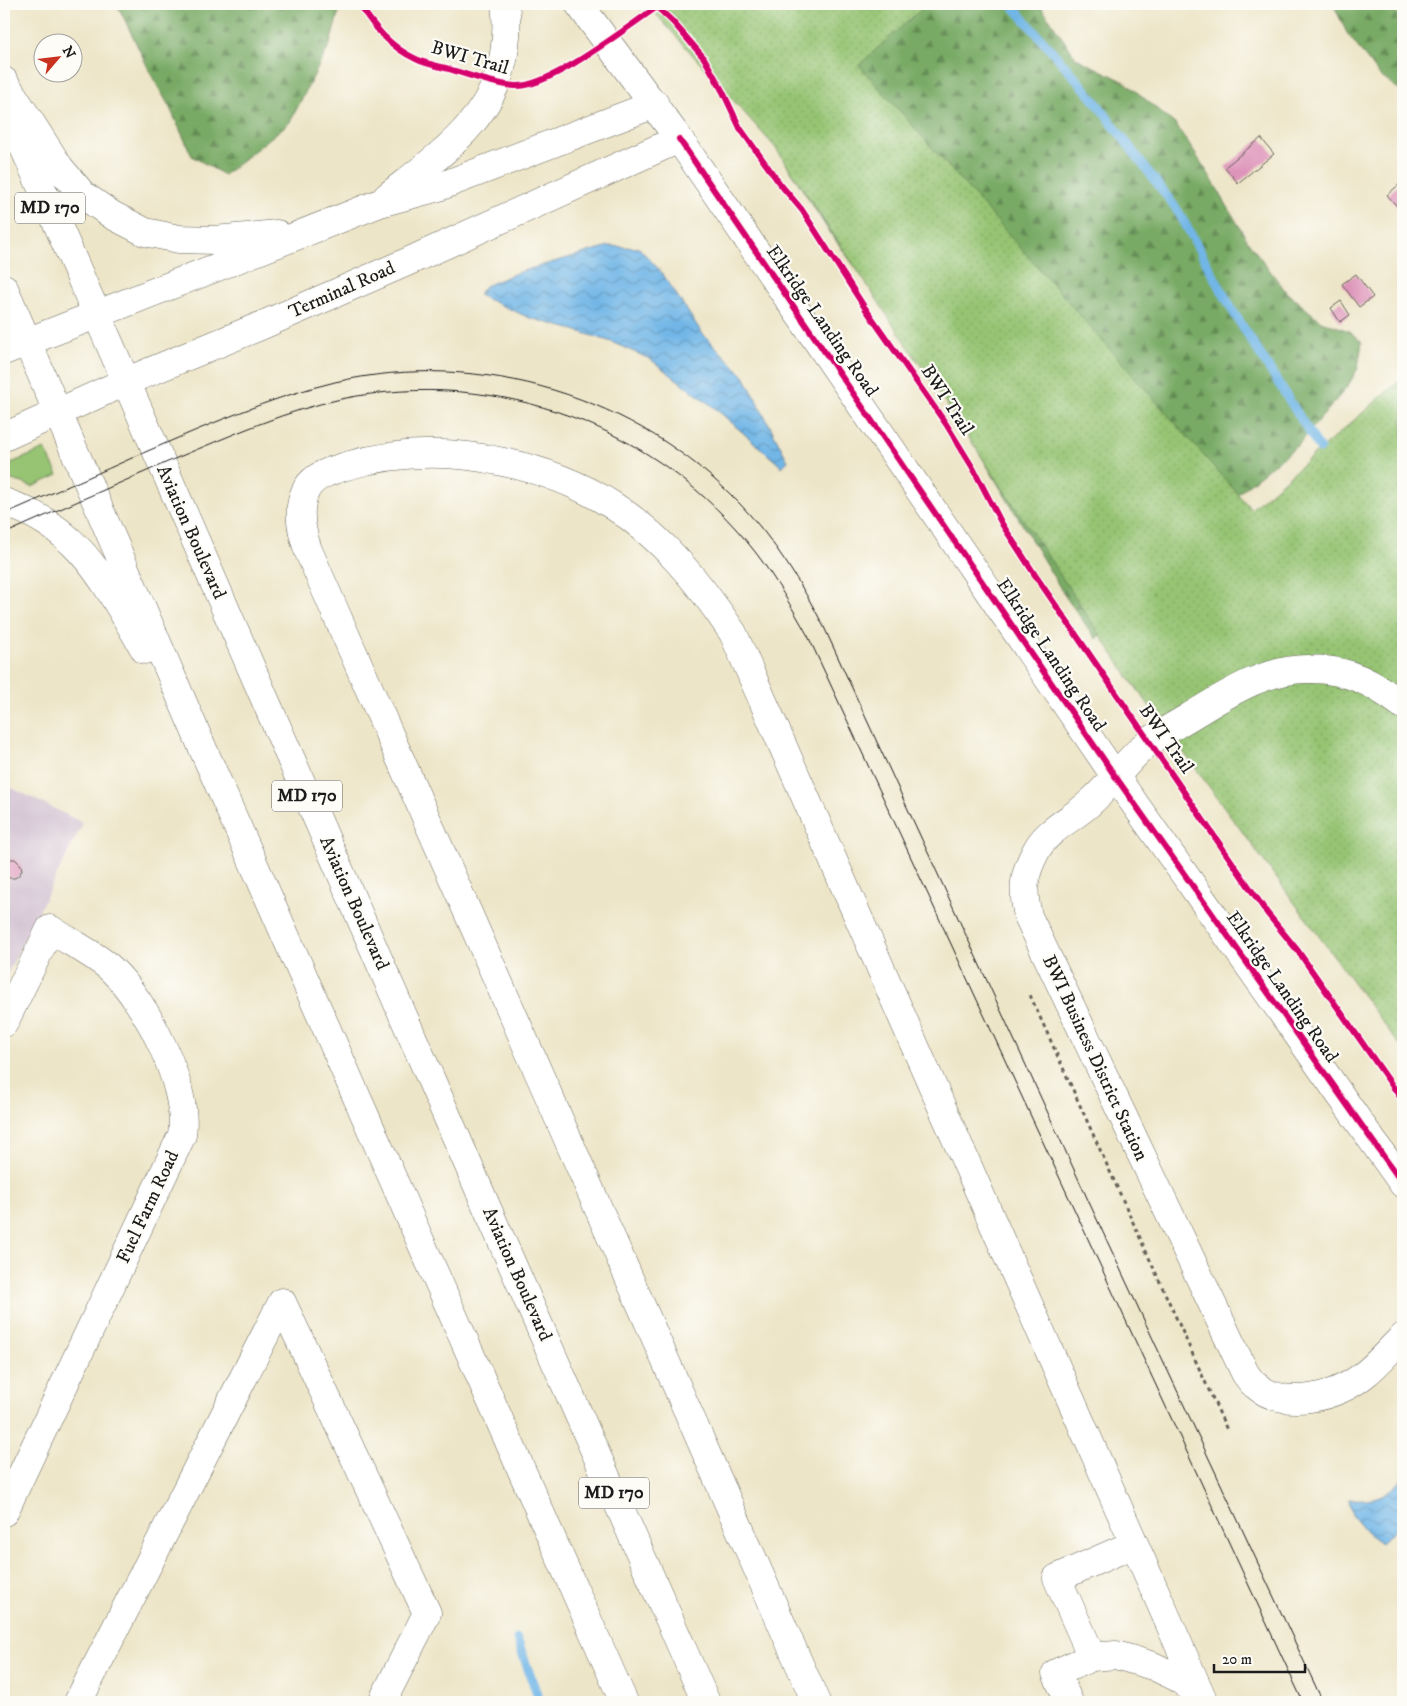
<svg xmlns="http://www.w3.org/2000/svg" width="1407" height="1706" viewBox="0 0 1407 1706" font-family="'IM FELL DW Pica',serif">
<style>
.industrial{fill:#cfbdcf}
.grass{fill:#96c473;stroke:#597048}
.forest{fill:url(#forest-firs);stroke:#4a6340}
.park{fill:url(#park-dots);stroke:#597048}
.water{fill:url(#water-waves);stroke:#466982}
.lines{fill:none;stroke-linecap:round;stroke-linejoin:round}
.stream{stroke:#71b6e7;stroke-width:9}
.building{fill:#de94ba}
.minor-casing{stroke:#656258;stroke-width:29}
.major-casing{stroke:#656258;stroke-width:29}
.path{stroke:#656258;stroke-width:3;stroke-dasharray:4 4;stroke-linecap:butt}
.minor{stroke:#fff;stroke-width:28}
.major{stroke:#fff;stroke-width:28}
.tram{stroke:#1c1c1c;stroke-width:1}
.cycleway-casing{stroke:#fdfcf7;stroke-width:9}
.cycleway{stroke:#d6006c;stroke-width:6}
.labels{text-anchor:middle;dominant-baseline:central;stroke-width:4.5;stroke-linejoin:round;paint-order:stroke}
.shield{fill:#fdfcf7;stroke:#605f5e;stroke-width:1}
.shield-label{font-size:18px;font-weight:bold;fill:#1c1c1c}
.street-label{font-size:19px;fill:#1c1c1c;stroke:#fdfcf7}
</style>
<defs>
<pattern id="forest-firs" width="22" height="20" patternUnits="userSpaceOnUse" patternTransform="scale(1.25)"><rect width="22" height="20" fill="#78aa65"/><path d="M5 1l3.5 6h-7zM16 11l3.5 6h-7z" fill="#628a52"/></pattern>
<pattern id="park-dots" width="8" height="8" patternUnits="userSpaceOnUse" patternTransform="scale(1.25)"><rect width="8" height="8" fill="#96c473"/><path d="M2 2h.1M6 6h.1" fill="none" stroke="#81a863" stroke-width="1.8" stroke-linecap="round"/></pattern>
<pattern id="water-waves" width="16" height="10" patternUnits="userSpaceOnUse" patternTransform="scale(1.25)"><rect width="16" height="10" fill="#71b6e7"/><path d="M0 5q4-4 8 0t8 0" fill="none" stroke="#5c93ba"/></pattern>
</defs>
<rect width="100%" height="100%" fill="#fdfcf7"/>
<filter id="ink" filterUnits="userSpaceOnUse"><feTurbulence type="fractalNoise" baseFrequency=".02" numOctaves="2"/><feDisplacementMap in="SourceGraphic" scale="10" xChannelSelector="R" yChannelSelector="G"/><feConvolveMatrix kernelMatrix="1 2 1 2 8 2 1 2 1" color-interpolation-filters="sRGB"/></filter>
<filter id="wash" filterUnits="userSpaceOnUse"><feTurbulence type="fractalNoise" baseFrequency=".0096" numOctaves="4" result="noise"/><feDisplacementMap in="SourceGraphic" scale="20" xChannelSelector="R" yChannelSelector="G"/><feGaussianBlur stdDeviation="1.12" result="paint"/><feColorMatrix in="noise" values="0 0 0 0 0 0 0 0 0 0 0 0 0 0 0 0 0 1.4 0 .05"/><feComposite in="paint" operator="in"/></filter>
<g filter="url(#wash)">
<rect width="100%" height="100%" fill="#ede5c7"/>
<path class="industrial" d="M4,784L83,823L4,980Z"/>
<path class="grass" d="M45,449L58,475L32,487L23,483L4,478V466Z"/>
<path class="forest" d="M117,4H341L330,44L290,122L224,175L192,156L169,106L154,80Z
M676,4H1039L1076,58L1125,82L1176,125L1208,173L1249,243L1287,293L1321,321L1349,331L1362,342L1358,368L1348,386L1299,444L1248,485L1175,548L1141,594L1096,639L1065,596L938,384L892,317L828,230L725,67Z
M1333,4H1403V92L1380,76L1347,33Z"/>
<path class="park" d="M647,4H927L859,65L1251,509L1403,378V1050L1129,678L775,147Z"/>
<path class="water" d="M609,246L639,248L662,273L702,333L744,376L788,461L782,467L716,409L650,359L609,341L574,330L530,318L478,295L485,286L516,273Z
M1403,1479V1524L1398,1526L1381,1543L1366,1532L1352,1515L1349,1499C1375,1500 1383,1498 1401,1480Z"/>
<g class="lines">
<path class="stream" d="M1011,4L1092,97L1178,211L1234,313L1320,449
M517,1639L540,1702"/>
</g>
<g id="blocks">
<path class="building" d="M1261,138L1274,154L1238,183L1225,167Z
M1403,181V213L1387,195Z
M1356,274L1373,297L1359,307L1342,284Z
M1341,301L1350,315L1340,322L1331,308Z
M8,859H15L21,865L22,870L19,875L15,878H7L4,876V861Z"/>
</g>
</g>
<g filter="url(#ink)">
<use href="#blocks" fill-opacity="0" stroke="#656258" stroke-width="1"/>
<g class="lines">
<defs>
<path id="minor" d="M679,139L1115,776L1403,1184
M1403,705C1373,683 1349,669 1310,669C1265,668 1226,695 1189,717C1176,725 1162,732 1150,741C1128,758 1113,783 1092,801C1075,818 1047,829 1036,851C1023,875 1022,890 1028,916L1245,1373C1248,1377 1251,1382 1255,1385C1285,1411 1337,1397 1365,1374C1379,1363 1390,1349 1403,1337
M4,1023L50,929C68,941 97,956 111,969C147,1003 189,1086 182,1135L4,1512
M1092,1657L1057,1578L1134,1544
M78,1702L282,1302L427,1613L382,1702
M816,1702L308,550C301,530 296,507 307,488C315,475 333,470 346,466C398,451 451,450 503,462C541,470 579,484 612,505C662,536 701,585 733,633L1204,1702
M1069,1702L1056,1673L1092,1657L1116,1655L1153,1666L1178,1678L1200,1695"/>
<path id="major" d="M4,81L60,168L83,195L112,215L145,232L179,239L215,240L277,234
M4,102L488,1210L706,1702
M387,197C438,156 499,117 505,46C507,31 507,18 505,4
M4,288L203,749L624,1702
M4,351L380,203L439,187L655,104
M4,437L125,382L258,327L407,262L679,139L579,4
M4,502C82,528 106,585 145,650"/>
</defs>
<use href="#minor" class="minor-casing"/>
<use href="#major" class="major-casing"/>
<path class="path" d="M1030,995L1227,1430"/>
<use href="#minor" class="minor"/>
<use href="#major" class="major"/>
<path class="tram" d="M4,514C50,494 97,474 143,453C206,426 268,398 335,382C482,349 637,396 741,505C775,541 801,583 824,627L1100,1226L1323,1702
M4,534C62,508 120,483 179,457C232,435 285,411 341,399C498,367 658,426 756,553C776,579 792,608 808,636L1303,1702"/>
<defs>
<path id="cycleway" d="M359,4C374,27 390,47 416,59C426,64 438,66 449,69C468,75 496,85 515,86C550,88 627,27 657,7L673,22L704,58L723,92L740,128L780,184L802,210L865,308L946,424L973,468L1002,524L1035,575L1267,913L1298,951L1403,1101
M679,139L1115,776L1403,1184"/>
</defs>
<use href="#cycleway" class="cycleway-casing"/>
<use href="#cycleway" class="cycleway"/>
</g>
</g>
<g class="labels">
<g class="shield">
<rect x="15" y="192.5" width="70" height="31" rx="4"/>
<rect x="272" y="780.5" width="70" height="31" rx="4"/>
<rect x="579" y="1477.5" width="70" height="31" rx="4"/>
</g>
<g class="shield-label">
<text x="50" y="208">MD 170</text>
<text x="307" y="796">MD 170</text>
<text x="614" y="1493">MD 170</text>
</g>
<g class="street-label">
<text transform="translate(470 58) rotate(16)">BWI Trail</text>
<text transform="translate(342 290) rotate(-24)">Terminal Road</text>
<text transform="translate(822 321) rotate(55)">Elkridge Landing Road</text>
<text transform="translate(947 400) rotate(57)">BWI Trail</text>
<text transform="translate(191 532) rotate(66)">Aviation Boulevard</text>
<text transform="translate(1051 655) rotate(56)">Elkridge Landing Road</text>
<text transform="translate(1166 739) rotate(55)">BWI Trail</text>
<text transform="translate(354 903) rotate(66)">Aviation Boulevard</text>
<text transform="translate(1282 987) rotate(55)">Elkridge Landing Road</text>
<text transform="translate(1095 1058) rotate(65)">BWI Business District Station</text>
<text transform="translate(148 1207) rotate(-65)">Fuel Farm Road</text>
<text transform="translate(517 1274) rotate(66)">Aviation Boulevard</text>
</g>
</g>
<rect width="1407" height="1706" fill="none" stroke="#fdfcf7" stroke-width="20"/>
<g transform="translate(58 58) rotate(62)"><circle r="24" fill="#fdfcf7" stroke="#a3a29f"/>
<path d="M0-4L9 19L0 12L-9 19Z" fill="#c8321e"/>
<text y="-8" font-size="14" font-weight="bold" text-anchor="middle" fill="#1c1c1c">N</text>
</g>
<path d="M1214 1664v8h91v-8" fill="none" stroke="#1c1c1c" stroke-width="2.5"/>
<text x="1222" y="1664" font-size="15" fill="#1c1c1c" stroke="#fdfcf7" stroke-width="4" paint-order="stroke">20 m</text>
</svg>
